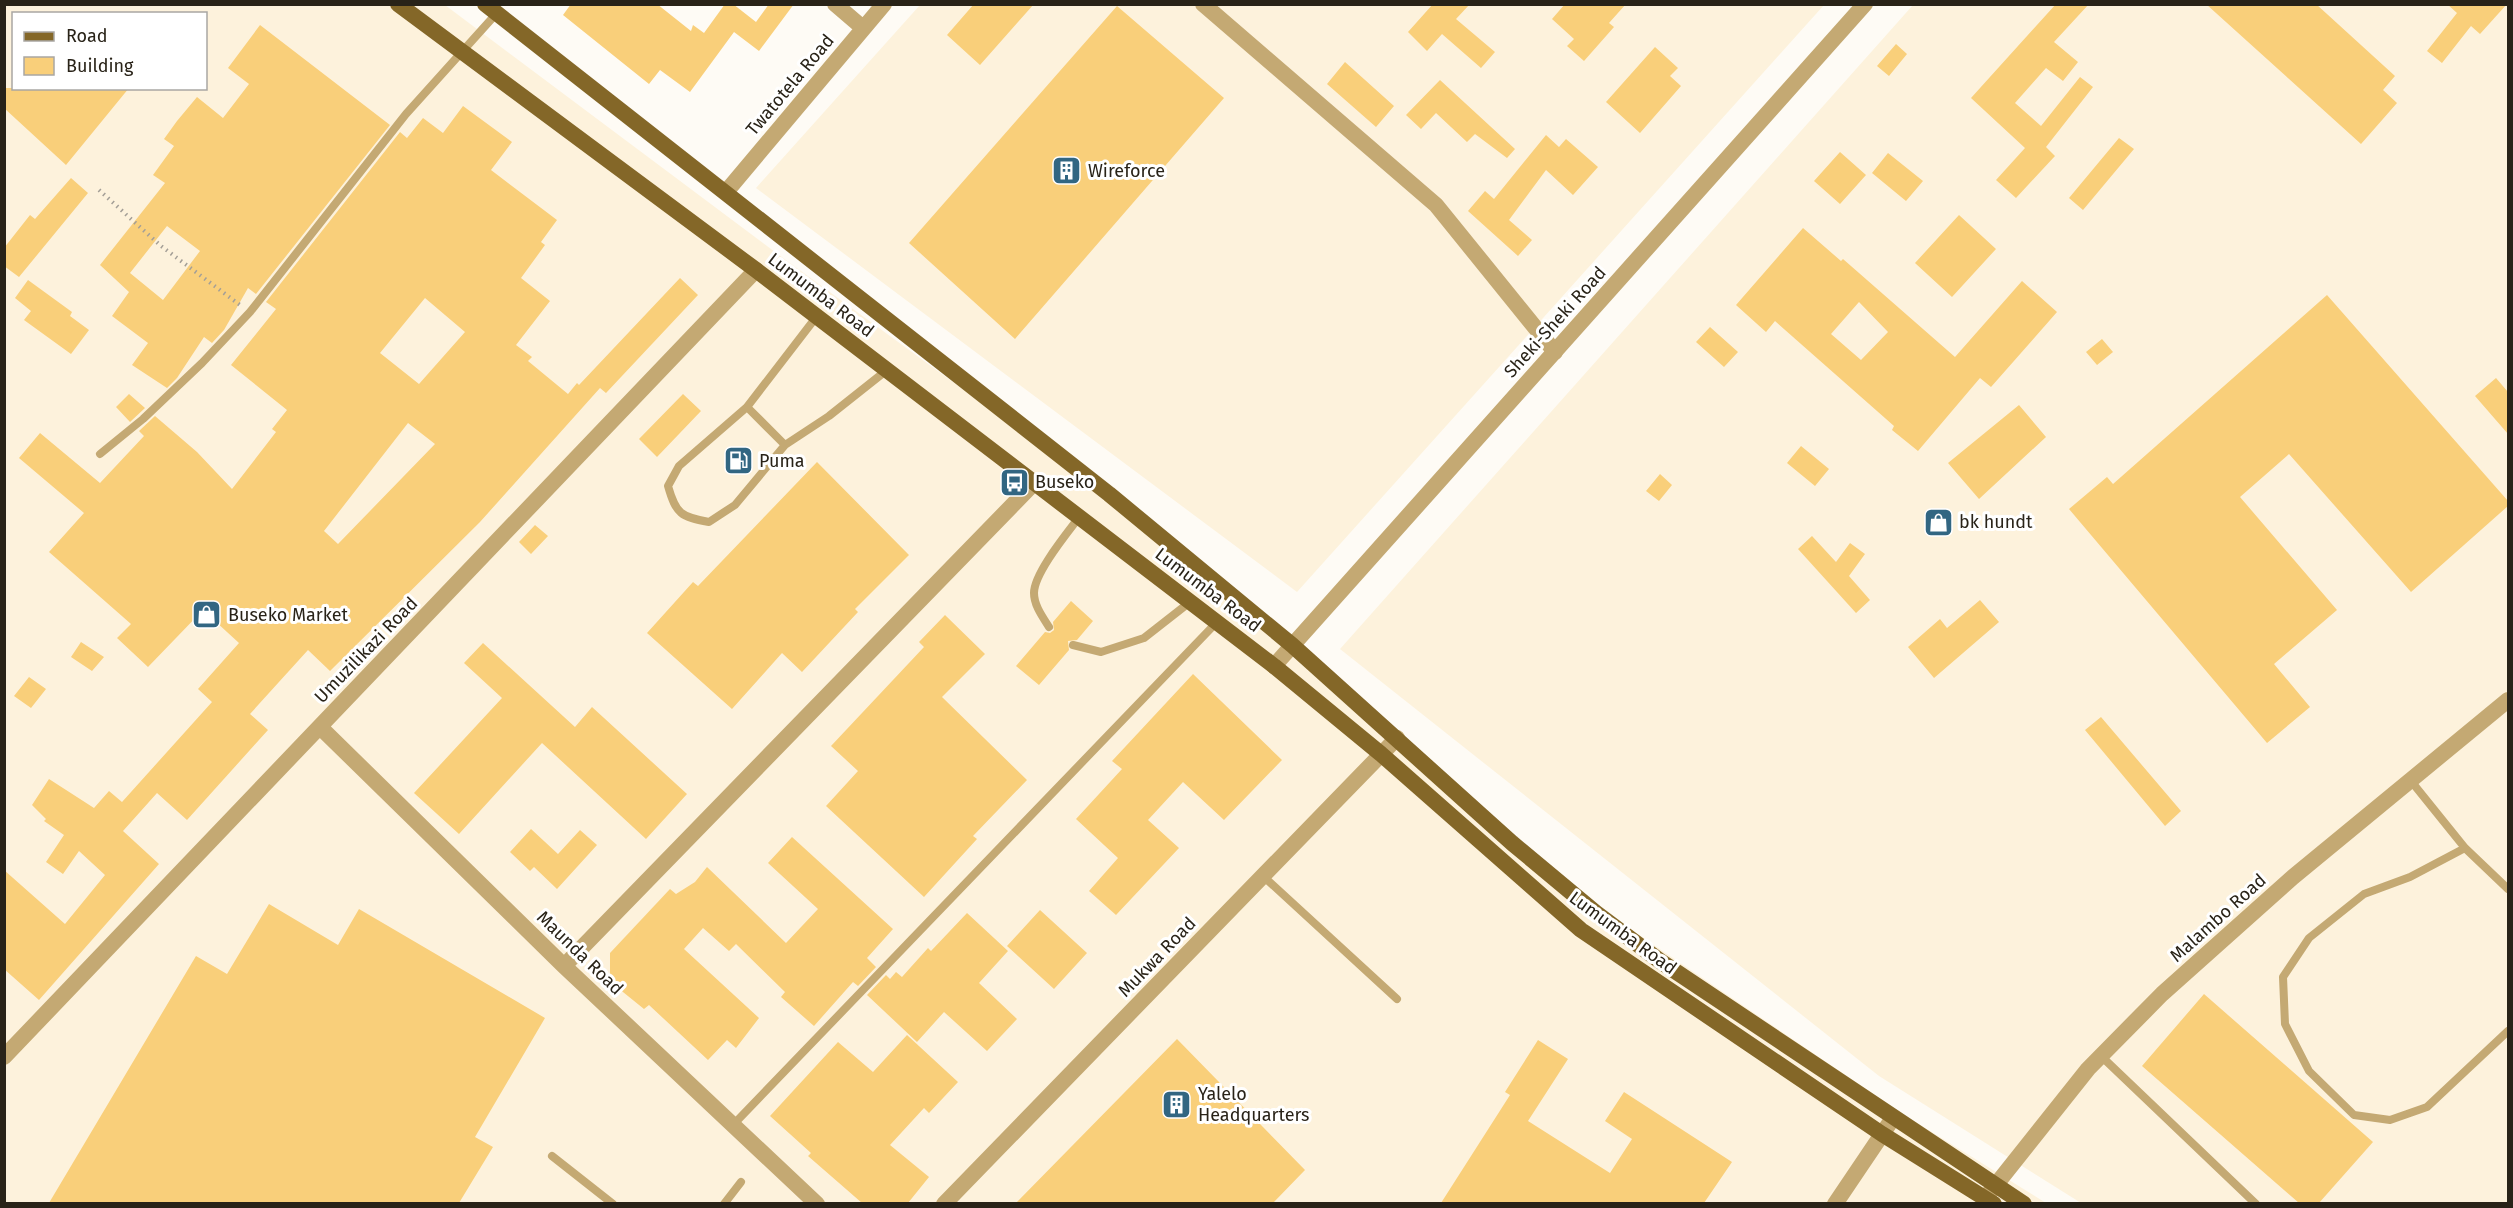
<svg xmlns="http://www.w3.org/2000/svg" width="2513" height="1208" viewBox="0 0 2513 1208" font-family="'Fira Sans',sans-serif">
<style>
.built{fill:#fdf2dc;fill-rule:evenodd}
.building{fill:#f9cf7a;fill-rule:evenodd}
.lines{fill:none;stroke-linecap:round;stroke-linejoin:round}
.path{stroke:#a49f97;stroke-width:4;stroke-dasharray:1.5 4.5;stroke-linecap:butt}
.service{stroke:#c4a973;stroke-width:8}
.minor{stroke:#c4a973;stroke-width:16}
.tertiary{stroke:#c4a973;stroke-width:16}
.primary{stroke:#846728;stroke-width:16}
.labels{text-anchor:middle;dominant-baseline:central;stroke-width:6;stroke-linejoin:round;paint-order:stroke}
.street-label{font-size:18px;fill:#292318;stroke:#fff}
.poi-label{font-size:18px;fill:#292318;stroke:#fff;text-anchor:start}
</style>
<rect width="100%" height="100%" fill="#fefbf5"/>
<path class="built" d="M5,4L445,5L779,255L1146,523L1583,897L1906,1116L2046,1203L5,1204ZM14,14H206V88H14Z
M920,5H1824L1297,592L756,188Z
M1913,5H2508V1203H2081L1879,1076L1340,649Z"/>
<path class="building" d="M571,4H657L691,31L693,25L704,33L725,4H733L756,22L769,4H794L759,51L734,32L690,92L660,70L649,84L563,15Z
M974,4H1034L980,65L947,35Z
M1433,4H1470L1456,19L1495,52L1481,68L1442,34L1427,51L1408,32Z
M1565,4H1626L1609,23L1614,27L1584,61L1567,46L1574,39L1552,19Z
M2056,4H2089L2054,42L2078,62L2063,81L2046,68L2015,103L2041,126L2080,77L2093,87L2046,147L2055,156L2016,198L1996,180L2025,148L1971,98Z
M2206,4H2316L2395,76L2383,90L2397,103L2361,144Z
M2447,4H2507L2480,34L2471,26L2442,63L2427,51L2457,13Z
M1117,6L1224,98L1015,339L909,243Z
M260,25L390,125L256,294L248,288L224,330L212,343L204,337L177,378L167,388L132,365L148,343L112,316L129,292L100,265L165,183L153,175L174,146L164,139L177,121L197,97L223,118L249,84L228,68ZM167,226L200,251L163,300L130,273Z
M1896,44L1907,54L1889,76L1877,66Z
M1655,47L1678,68L1670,76L1681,86L1640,133L1606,102Z
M1345,62L1394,106L1376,127L1327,84Z
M1440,80L1515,149L1507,158L1475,134L1467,142L1436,113L1421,129L1406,115Z
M4,88H129L66,165L4,108Z
M463,106L512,142L491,170L557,220L541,242L545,245L521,278L550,301L516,345L532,357L528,361L568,394L577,383L579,385L680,278L698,295L606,393L600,388L480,522L330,671L308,650L250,714L268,730L187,820L157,793L123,831L159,864L39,1000L4,969V870L65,924L105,875L79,851L63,874L46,862L64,835L44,821L46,819L32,805L49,779L94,808L109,791L122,802L212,702L198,689L239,643L203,610L148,667L117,638L131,624L49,552L84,513L19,458L40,433L100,483L144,436L139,431L155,416L197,452L232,489L276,432L272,429L287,410L231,365L276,309L266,302L400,132L407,138L423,118L443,133ZM425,298L465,332L419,384L380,353ZM408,423L435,444L338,544L324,531Z
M1546,135L1559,147L1566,139L1598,167L1573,195L1546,170L1509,220L1532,240L1518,256L1468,211L1485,191L1494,199Z
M2119,138L2134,149L2083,210L2069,198Z
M1840,152L1866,175L1840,204L1814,181Z
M1888,153L1923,181L1906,201L1872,173Z
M71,178L88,193L19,277L4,266V248L30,215L35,219Z
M1959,215L1996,249L1952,297L1915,263Z
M1803,228L1841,261L1843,259L1955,357L2022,281L2057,312L1991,387L1980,378L1918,451L1892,430L1894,426L1775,321L1766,332L1736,305ZM1859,302L1888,332L1861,360L1831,334Z
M28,280L72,312L70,316L89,330L71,354L24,320L31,311L15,298Z
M2327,295L2508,501V506L2411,592L2289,454L2240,497L2337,610L2274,664L2310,707L2267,743L2069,509L2107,477L2113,484Z
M1710,327L1738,352L1724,367L1696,342Z
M2102,339L2113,352L2097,365L2086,352Z
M2496,378L2508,392V434L2475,396Z
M129,394L145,408L130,422L116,407Z
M683,394L701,411L657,457L639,439Z
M2019,405L2046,437L1979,499L1948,463Z
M1801,446L1829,469L1815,486L1787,463Z
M817,462L909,555L855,609L858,612L802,672L782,653L732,709L647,633L693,582L698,586Z
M1660,474L1672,485L1659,501L1646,491Z
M535,525L548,536L531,554L519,542Z
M1812,536L1836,562L1850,543L1865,554L1849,576L1870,600L1856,613L1798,549Z
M1980,600L1999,622L1934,678L1908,647L1940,619L1947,628Z
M1071,601L1093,621L1077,640L1068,641L1069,650L1039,685L1016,666L1045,632L1050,633L1054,630L1053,622Z
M945,615L985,654L942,697L1027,780L973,836L977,839L924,897L826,806L858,771L831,746L924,647L919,642Z
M81,642L104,657L92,671L71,657Z
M483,643L575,727L592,707L687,794L646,839L542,743L459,834L414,793L502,698L464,663Z
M1193,674L1282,760L1224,820L1183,782L1148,820L1179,848L1116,915L1089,891L1118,858L1076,819L1122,769L1112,761Z
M29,677L46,689L31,708L14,696Z
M2101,717L2181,811L2165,826L2085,730Z
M531,829L558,854L580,830L597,845L557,889L534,867L530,871L510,852Z
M792,837L893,929L867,958L876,967L858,986L853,982L814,1026L781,997L785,992L736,944L729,951L703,928L684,949L759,1018L736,1048L727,1040L708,1060L649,1005L644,1009L618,988L610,979V953L670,889L676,894L695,882L707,867L786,943L818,909L768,863Z
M269,904L338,945L359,909L545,1018L475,1137L493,1147L459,1203H49L196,956L227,974Z
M1040,910L1087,953L1054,989L1007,946Z
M967,913L1008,951L979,983L1017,1019L987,1051L944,1012L917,1042L867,995L886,975L890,979L896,972L902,977L928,948L931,951Z
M2204,994L2373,1142L2319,1203H2299L2142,1066Z
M907,1035L958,1082L929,1113L924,1108L890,1145L929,1177L908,1203H862L808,1156L811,1153L770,1116L838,1042L873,1072Z
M1177,1039L1305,1170L1273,1203H1016Z
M1538,1040L1568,1059L1528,1121L1610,1173L1632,1139L1605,1121L1624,1092L1732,1162L1704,1203H1441L1510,1095L1505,1092Z"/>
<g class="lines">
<path class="path" d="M99,190L161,246L240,305"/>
<path class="service" d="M817,316L747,407L785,445L829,416L887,370
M747,407L679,466L668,486C676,514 681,517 709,522L735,505L785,445
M100,454L143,419L202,363L250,312L406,114L496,14
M1049,627C1042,616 1034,605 1034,593C1034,573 1068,532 1080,516
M1073,645L1101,652L1144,638L1190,602
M2411,781L2465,848L2508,889
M2465,848L2410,877L2364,894L2309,938L2283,977L2285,1024L2309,1071L2354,1115L2390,1120L2427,1107L2508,1031
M1263,876L1397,999
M2101,1056L2256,1204
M732,1126L1217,622
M552,1156L613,1204
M724,1204L741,1182"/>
<path class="minor" d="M835,4L863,28
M1203,4L1436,205L1555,352
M726,192L884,4
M320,727L564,966L817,1204
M564,966L1036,481
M4,1057L756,270
M944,1204L1397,738
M1835,1204L1893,1118"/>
<path class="tertiary" d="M1274,666L1865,4
M1987,1196L2088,1069L2162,994L2293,877L2508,700"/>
<path class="primary" d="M398,4L756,270L1274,666L1381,754L1581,930L1882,1134L1994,1204
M485,4L1109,494L1292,645L1512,843L1596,913L1660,961L2024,1204"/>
</g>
<defs>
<symbol id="building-square" viewBox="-11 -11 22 22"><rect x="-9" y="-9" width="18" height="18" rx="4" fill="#326682" stroke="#fff"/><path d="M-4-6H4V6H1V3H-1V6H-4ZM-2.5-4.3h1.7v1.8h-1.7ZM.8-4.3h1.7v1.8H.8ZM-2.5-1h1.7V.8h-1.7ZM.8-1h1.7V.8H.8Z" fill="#fff"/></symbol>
<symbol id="fuel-square" viewBox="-11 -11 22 22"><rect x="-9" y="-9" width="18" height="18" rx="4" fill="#326682" stroke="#fff"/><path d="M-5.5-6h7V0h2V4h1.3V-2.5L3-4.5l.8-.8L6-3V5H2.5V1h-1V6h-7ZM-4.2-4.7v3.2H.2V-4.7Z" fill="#fff"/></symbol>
<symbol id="bus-square" viewBox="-11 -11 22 22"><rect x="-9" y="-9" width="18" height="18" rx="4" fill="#326682" stroke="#fff"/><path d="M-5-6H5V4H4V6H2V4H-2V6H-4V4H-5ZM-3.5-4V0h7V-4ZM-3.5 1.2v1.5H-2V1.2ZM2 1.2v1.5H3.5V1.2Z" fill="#fff"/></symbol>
<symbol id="shop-square" viewBox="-11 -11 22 22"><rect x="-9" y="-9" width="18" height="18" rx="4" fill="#326682" stroke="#fff"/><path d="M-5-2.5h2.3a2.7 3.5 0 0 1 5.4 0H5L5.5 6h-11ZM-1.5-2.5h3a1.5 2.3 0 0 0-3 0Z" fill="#fff"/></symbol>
</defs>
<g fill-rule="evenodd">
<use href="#building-square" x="1050" y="154" width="33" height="33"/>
<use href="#fuel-square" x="722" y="444" width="33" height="33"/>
<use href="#bus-square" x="998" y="466" width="33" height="33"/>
<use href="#shop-square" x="1922" y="506" width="33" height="33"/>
<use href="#shop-square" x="190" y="598" width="33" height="33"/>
<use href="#building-square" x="1160" y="1088" width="33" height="33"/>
</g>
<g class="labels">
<g class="street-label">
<text transform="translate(790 85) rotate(-50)">Twatotela Road</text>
<text transform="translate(821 295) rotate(37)">Lumumba Road</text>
<text transform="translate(1555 322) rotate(-48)">Sheki-Sheki Road</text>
<text transform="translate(1208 590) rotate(37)">Lumumba Road</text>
<text transform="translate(366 650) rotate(-46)">Umuzilikazi Road</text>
<text transform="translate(2218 918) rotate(-42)">Malambo Road</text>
<text transform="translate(1623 933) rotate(36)">Lumumba Road</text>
<text transform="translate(580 953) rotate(44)">Maunda Road</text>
<text transform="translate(1157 957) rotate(-46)">Mukwa Road</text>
</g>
<g class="poi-label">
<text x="1088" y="171">Wireforce</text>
<text x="759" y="461">Puma</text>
<text x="1035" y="482">Buseko</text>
<text x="1959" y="522">bk hundt</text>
<text x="228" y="615">Buseko Market</text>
<text x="1198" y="1094">Yalelo<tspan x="1198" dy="21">Headquarters</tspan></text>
</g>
</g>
<rect width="2513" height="1208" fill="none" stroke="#292318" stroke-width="12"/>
<rect x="12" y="12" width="195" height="78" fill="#ffffff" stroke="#a9a7a3" stroke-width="1.5"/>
<rect x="24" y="32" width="30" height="9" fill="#846728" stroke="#a9a7a3" stroke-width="1.5"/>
<text x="66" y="42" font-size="18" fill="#292318">Road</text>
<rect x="24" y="57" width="30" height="18" fill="#f9cf7a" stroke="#a9a7a3" stroke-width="1.5"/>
<text x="66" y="72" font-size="18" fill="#292318">Building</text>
</svg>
